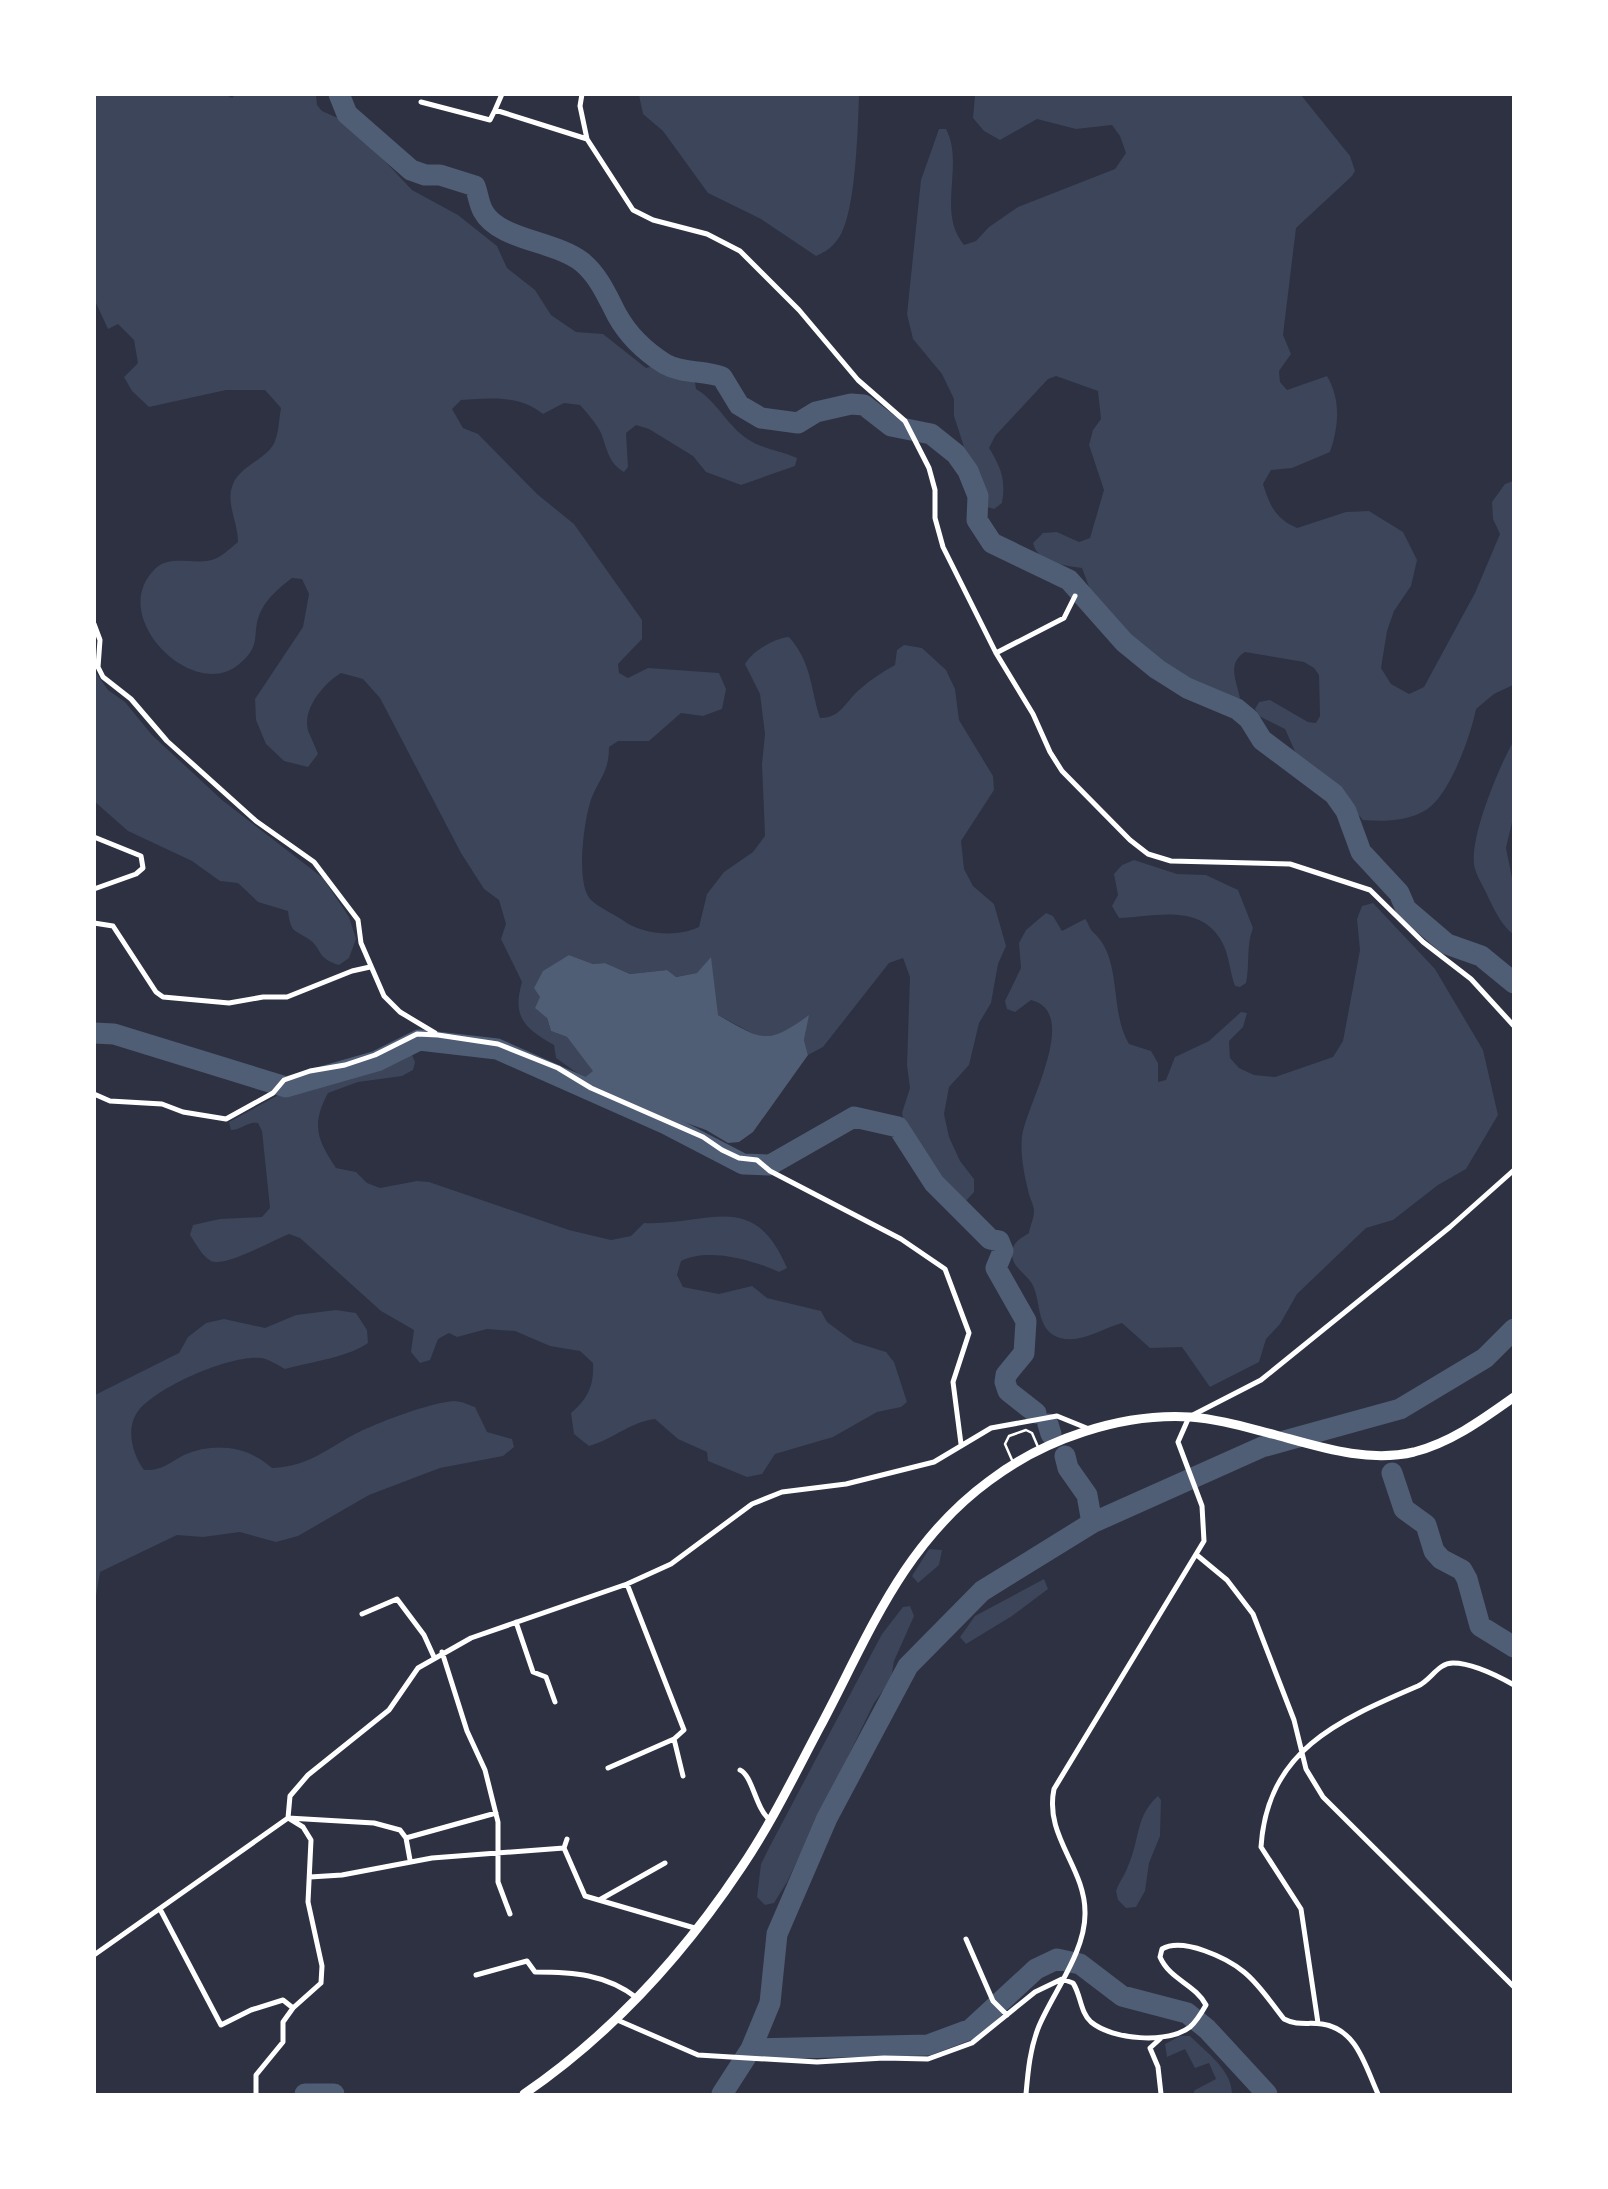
<svg xmlns="http://www.w3.org/2000/svg" width="1608" height="2189" viewBox="0 0 1608 2189" font-family="'Work Sans',sans-serif">
<style>
.green{fill:#3c4559}
.water{fill:#4f5d75}
.lines{fill:none;stroke-linecap:round;stroke-linejoin:round}
.river{stroke:#4f5d75;stroke-width:21}
.service{stroke:#fff;stroke-width:2.5}
.minor{stroke:#fff;stroke-width:5}
.trunk{stroke:#fff;stroke-width:9}
</style>
<rect width="100%" height="100%" fill="#2d3142"/>
<path class="green" d="M224,94L232,98L236,94L316,95L317,105L322,111L349,123L412,190L458,215L497,246L507,268L535,290L551,315L576,332L603,334L646,368L662,364L675,373L694,376L696,389C718,402 727,426 749,440C763,449 781,451 797,458L795,466L741,485L706,472L693,456L649,429L636,425L626,433L628,467L624,472C608,463 607,448 601,433C596,423 587,413 580,405L564,403L543,414C519,395 491,398 461,400L452,409L463,428L478,434L537,494L574,524L642,620V639L618,664L619,673L628,678L648,668L719,673L726,689L722,709L703,716L681,713L649,741H618L609,747C609,771 601,776 592,797C584,817 575,885 591,900C601,909 616,915 627,923C647,935 678,937 699,927L707,894L724,872L753,852L765,836L762,764L765,734L760,694L745,664C752,651 775,638 789,637C812,663 810,687 820,718C841,718 845,702 859,690C870,680 882,672 895,665L897,650L904,645L922,648L946,670L955,689L959,720L993,776L994,790L961,841L964,869L973,886L994,904L1006,946L998,964L991,1003L979,1023L969,1065L949,1087L944,1114L949,1137L960,1161L974,1179V1192L965,1202H959L923,1162L907,1138L902,1113L910,1088L907,1065L910,977L903,958L889,963L823,1047L808,1055L804,1040L808,1017L783,1034L759,1037L718,1015L698,973L675,977L667,970L630,974L605,963L593,964L569,955L540,997L551,1031L567,1037L594,1071L584,1078L556,1058L554,1045C524,1028 512,1017 522,982L501,939L506,924L499,900L484,889L461,853L380,698L363,679L341,673C324,683 300,711 309,733C312,740 315,746 318,754L308,767L284,761L266,744L256,720L255,699L303,627L309,594L302,579L292,578C279,588 267,598 260,613C251,635 263,645 238,665C193,702 106,616 155,569C168,556 189,563 206,561C219,560 228,550 238,542C238,522 225,502 233,484C241,465 269,458 275,441C279,431 279,418 281,408L265,390H226L149,407L132,391L124,377L138,363L134,340L118,324L108,329L95,301L94,95Z
M639,95H859C858,127 856,210 840,236C833,247 827,251 816,256L761,219L708,193L663,131L643,114Z
M975,95H1301L1350,156L1355,171L1352,176L1296,228L1283,335L1291,354L1279,371L1280,382L1287,390L1327,376C1341,400 1339,426 1330,452L1292,468L1271,470L1263,484C1270,506 1275,518 1297,528L1346,512L1369,511L1403,532L1417,560L1411,586L1394,611L1387,631L1381,668L1391,684L1409,694L1424,687L1475,593L1500,534L1493,519L1492,502L1505,484L1513,481V685L1494,694L1476,709C1471,735 1450,795 1426,810C1408,821 1384,822 1363,820L1337,790L1298,758L1285,729L1259,716L1255,709L1259,702L1270,700L1308,722L1316,723L1320,716L1319,675L1314,668L1304,662L1245,652C1227,663 1236,680 1240,698L1235,700L1200,687L1163,667L1130,641L1091,592L1082,568C1064,565 1038,564 1033,543L1043,533L1057,532L1079,542L1090,538L1104,490L1089,445L1093,430L1101,419L1098,391L1056,376L1048,379L995,436L989,448C1001,467 1006,480 1002,503L994,509L987,507L976,469L964,447L954,416V399L942,374L913,339L907,314L921,180L939,129H946C965,165 936,211 964,245L976,241L989,227L1018,207L1115,169L1126,153L1120,136L1112,125L1076,129L1037,119L1000,140L984,131L973,118Z
M94,670L108,690L125,702L152,735L222,800L323,878L349,917L356,939L349,958L339,965C316,958 323,950 310,940C294,929 291,934 288,911L258,902L238,883L220,881L192,861L128,831L95,802Z
M1513,742V818L1506,848L1513,883V934C1502,926 1495,911 1489,899C1485,889 1478,879 1475,869C1467,842 1499,767 1513,742Z
M1134,860L1177,874L1206,875L1238,890L1253,928C1246,946 1250,964 1246,983L1240,987L1235,986C1230,973 1229,955 1223,944C1202,902 1155,917 1119,918L1112,906L1118,895L1114,874L1122,865Z
M1373,903L1435,969L1483,1050L1498,1115L1466,1169L1438,1185L1393,1220L1366,1228L1297,1294L1280,1324L1266,1339L1259,1362L1210,1387L1182,1347L1150,1348L1122,1323C1103,1328 1081,1344 1060,1338C1037,1331 1041,1306 1034,1288C1029,1274 1011,1269 1012,1252C1013,1242 1021,1238 1029,1233C1030,1226 1034,1218 1034,1211C1034,1205 1029,1197 1028,1190C1024,1174 1020,1153 1022,1136C1027,1104 1081,1012 1031,1000L1015,1012L1007,1009L1005,1001L1021,968L1019,943L1026,930L1046,913L1053,916L1062,931L1085,919C1089,923 1089,929 1093,932C1123,958 1109,1011 1129,1044L1151,1051L1158,1063V1082L1166,1080L1175,1057L1209,1041L1241,1012L1247,1013L1243,1027L1229,1041L1230,1058L1239,1068L1254,1075L1275,1077L1333,1057L1343,1041L1360,950L1357,919L1362,906Z
M410,1050L415,1062L413,1070L402,1076L358,1082L328,1093C311,1125 317,1139 336,1168L356,1172L367,1183L380,1188L417,1181L429,1182L569,1230L611,1240L631,1236L644,1223C709,1226 753,1188 787,1268L779,1272C753,1260 708,1247 681,1261L677,1275L683,1287L719,1294L752,1286L767,1298L821,1311L827,1322L854,1342L886,1352L894,1362L907,1402L901,1407L877,1412L833,1437L775,1454L762,1474L747,1477L708,1461L707,1452L678,1439L655,1419C630,1422 614,1439 589,1446L574,1434L571,1413C588,1398 594,1386 593,1363L580,1351L550,1346L515,1331L487,1329L457,1337L449,1333L438,1339L430,1360L420,1363L411,1352L414,1330L381,1311L300,1238L289,1234C273,1240 225,1268 211,1261C202,1256 196,1244 190,1235L193,1225L220,1219L262,1217L270,1208L262,1131L258,1123C248,1121 241,1130 231,1130L229,1122L282,1093L298,1092L323,1080L374,1065Z
M336,1310L356,1313L367,1330L368,1343C349,1357 310,1362 285,1369C278,1365 268,1359 261,1358C230,1355 159,1386 139,1410C125,1427 132,1454 144,1470C162,1471 169,1463 184,1455C214,1442 248,1446 272,1468C312,1466 328,1447 361,1431C385,1420 429,1403 454,1401C461,1401 469,1405 475,1407L487,1432L512,1439L514,1447L503,1456L440,1468L369,1495L298,1536L276,1542L240,1532L203,1537L177,1535L100,1572L95,1602V1395L179,1353L188,1337L206,1323L224,1319L265,1328L296,1315Z
M929,1549L942,1550L939,1565L918,1583L912,1576Z
M1044,1579L1048,1589L1012,1616L966,1644L960,1637L975,1616Z
M910,1606L914,1616L894,1661L891,1679L874,1703L787,1882L774,1903L765,1905L757,1897L761,1864L770,1846L882,1634L903,1607Z
M1158,1796L1161,1800L1160,1836L1149,1863L1145,1891L1136,1907L1126,1908L1118,1900L1116,1891C1119,1882 1125,1875 1128,1866C1140,1840 1135,1816 1158,1796Z
M1180,2036H1190C1206,2052 1232,2070 1232,2094H1193L1195,2090L1216,2079L1209,2063L1195,2068L1185,2049L1167,2057L1165,2044Z"/>
<path class="water" d="M569,955L593,964L605,963L630,974L667,970L676,977L697,973L711,957L718,1015C761,1039 766,1047 809,1015L804,1040L808,1055L753,1132L739,1142L728,1143L706,1130L628,1102L584,1078L593,1071L567,1037L551,1031L547,1018L535,1008L540,997L534,988L543,971Z"/>
<g class="lines">
<path class="river" d="M339,94L347,114L411,170L425,175H440L475,186C478,194 479,204 483,211C498,240 556,241 582,262C599,276 607,296 617,315C628,335 646,352 665,364C683,374 704,370 722,377L739,405L761,418L798,423L816,412L851,404L864,405L891,426L931,434L956,454L968,471L978,496L977,520L992,543L1069,580L1124,642L1157,669L1187,688L1237,709L1249,719L1262,740L1334,794L1346,811L1361,852L1399,893L1406,909L1447,944L1481,956L1514,983
M94,1033L114,1034L286,1087L377,1061L419,1040L497,1049L666,1124L743,1164L770,1165L854,1117L898,1127L934,1183L990,1239L999,1241L1003,1251L996,1268L1026,1321L1024,1353L1006,1375L1005,1382L1008,1391L1036,1413
M1048,1424L1051,1434
M1065,1456L1068,1468L1087,1495L1092,1523
M1392,1473L1404,1509L1426,1525L1434,1551L1441,1559L1462,1570L1467,1579L1480,1626L1514,1647
M751,2049L928,2045L971,2029L1036,1969L1057,1959L1080,1964L1122,1996L1187,2013L1207,2029L1267,2094
M305,2094H334
M722,2094L751,2049L770,2003L777,1934L827,1818L908,1666L982,1591L1092,1523L1262,1447L1400,1409L1485,1358L1514,1329"/>
<path class="service" d="M1012,1460L1005,1444L1009,1436L1026,1430L1032,1433L1038,1447"/>
<path class="minor" d="M582,94L580,106L587,139L633,210L653,220L707,234L740,251L799,310L858,380L905,421L929,468L935,490V518L943,547L996,653L1033,714L1050,752L1062,771L1130,840L1148,854L1171,861L1290,864L1370,890L1423,942L1471,979L1514,1026
M421,102L490,120L495,110L587,139
M495,110L502,94
M94,624L100,640L98,667L103,677L131,699L167,741L256,821L314,862L358,920L361,943L384,996L400,1012L435,1033
M996,653L1064,618L1075,596
M94,837L141,856L143,868L136,874L94,889
M94,923L113,926L156,992L163,997L229,1003L263,997H287L352,971L370,967
M94,1094L110,1101L162,1104L183,1112L226,1119L273,1093L284,1080L310,1071L345,1065L375,1055L417,1034L438,1035L498,1044L558,1068L591,1088L703,1137L722,1150L739,1158L757,1160L770,1171L901,1239L945,1269L969,1333L953,1382L961,1444
M1198,1556L1227,1580L1253,1614L1294,1720L1306,1769L1323,1797L1514,1987
M362,1614L397,1599L424,1635L434,1657
M516,1622L533,1672L546,1677L555,1702
M442,1652L467,1731L485,1770L498,1822V1882L510,1914
M674,1739L683,1776
M608,1768L674,1739L684,1730L627,1584
M740,1770C753,1776 755,1808 770,1820
M288,1818L290,1796L308,1775L389,1710L418,1668L471,1638L627,1584L671,1564L752,1504L782,1492L846,1484L934,1462L991,1428L1057,1416L1089,1429
M406,1838L496,1813
M567,1839L564,1848L585,1896L698,1929
M310,1877L342,1875L432,1858L564,1848
M601,1899L665,1863
M161,1911L221,2025L251,2010L283,2000L293,2008
M966,1939L993,2001L1007,2015
M94,1955L288,1818L374,1823L400,1830L406,1838L410,1860
M476,1975L527,1961L535,1972C573,1972 606,1974 637,1998
M615,2019L698,2055L817,2062L884,2058L928,2059L972,2043L1035,1992L1062,1979L1073,1983C1081,1995 1080,2012 1091,2022C1113,2040 1167,2044 1190,2027C1196,2022 1202,2012 1206,2005C1195,1984 1170,1980 1160,1957L1162,1949C1183,1937 1227,1958 1244,1972C1259,1984 1272,2004 1284,2019C1297,2026 1309,2022 1322,2024C1357,2029 1365,2066 1378,2094
M1318,2023L1301,1909L1261,1847C1267,1750 1339,1720 1418,1686C1431,1680 1438,1663 1453,1663C1471,1663 1498,1676 1514,1685
M256,2094V2075L283,2042V2022L293,2008L321,1983L322,1966L308,1902L311,1840L303,1827L290,1819
M1026,2094C1028,2071 1030,2048 1039,2026C1054,1991 1086,1951 1085,1912C1085,1867 1044,1836 1054,1789L1204,1541L1202,1506L1178,1442L1189,1417L1261,1380L1450,1227L1514,1170
M1161,2094L1158,2067L1150,2048L1161,2038"/>
<path class="trunk" d="M524,2094C610,2035 683,1955 741,1868C771,1824 795,1774 820,1727C869,1635 902,1545 989,1481C1044,1439 1121,1413 1190,1417C1219,1419 1248,1428 1276,1435C1320,1447 1368,1463 1414,1452C1452,1442 1483,1419 1514,1397"/>
</g>
<rect width="1608" height="2189" fill="none" stroke="#ffffff" stroke-width="192"/>
</svg>
